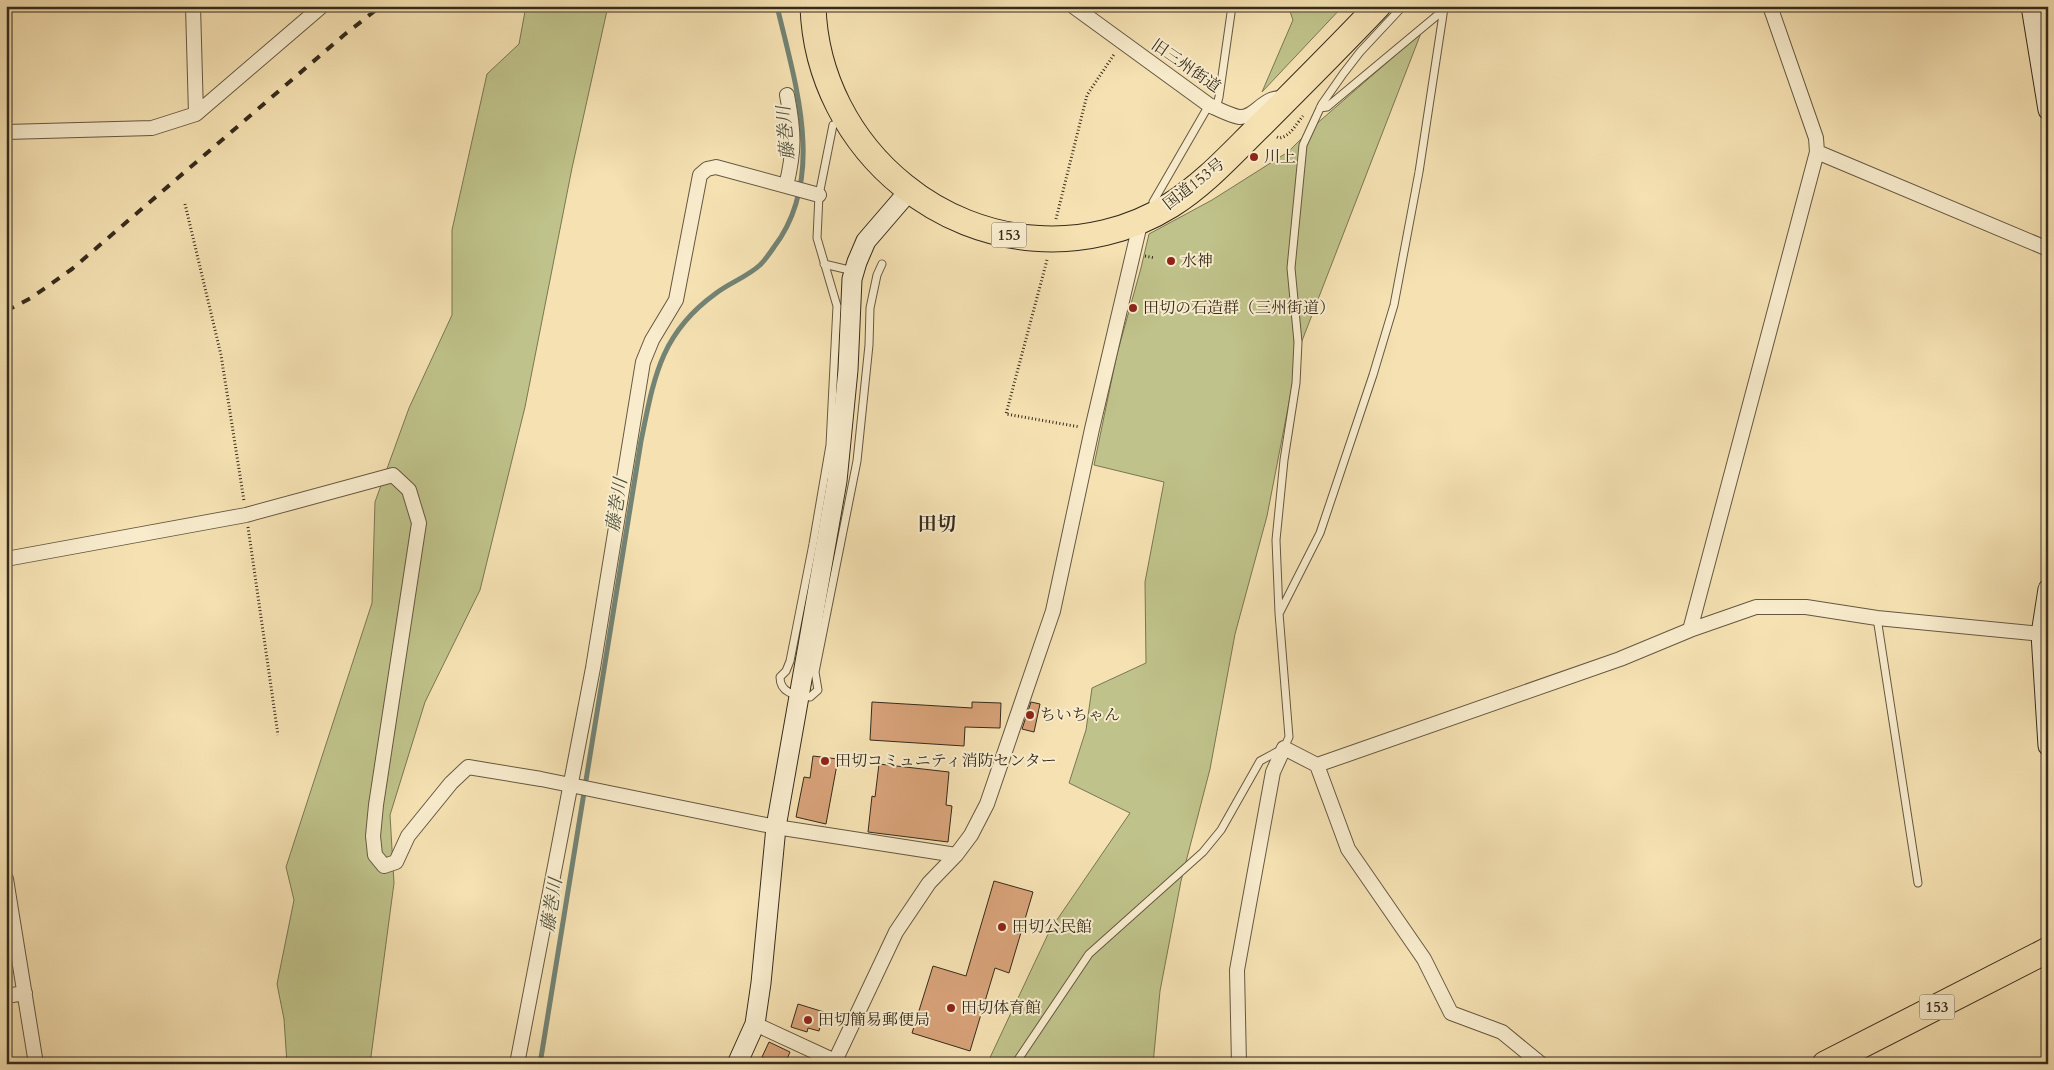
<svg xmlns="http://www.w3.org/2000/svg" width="2054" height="1070" viewBox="0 0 2054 1070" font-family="Cardo,'Noto Serif JP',serif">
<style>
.green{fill:#bfc28a;stroke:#7a7653}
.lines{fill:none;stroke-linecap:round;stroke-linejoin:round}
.stream{stroke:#738374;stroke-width:5}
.building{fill:#d8a279;stroke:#352b1c}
.lane-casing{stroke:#655842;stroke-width:9}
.street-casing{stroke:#655842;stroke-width:16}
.secondary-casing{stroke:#352b1c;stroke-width:21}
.highway-casing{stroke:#352b1c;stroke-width:27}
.path{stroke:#352b1c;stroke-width:3;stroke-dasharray:1 2.5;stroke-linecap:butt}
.lane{stroke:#f8eccd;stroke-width:7}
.street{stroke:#f8eccd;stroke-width:14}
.secondary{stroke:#f8eccd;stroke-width:19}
.highway{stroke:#f5e1b2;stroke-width:25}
.rail{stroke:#352b1c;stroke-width:4;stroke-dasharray:9 9;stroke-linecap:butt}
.poi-dot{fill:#8f2418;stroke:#f8eccd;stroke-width:2}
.labels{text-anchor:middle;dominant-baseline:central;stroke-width:4;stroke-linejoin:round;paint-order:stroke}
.shield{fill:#f8eccd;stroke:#706551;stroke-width:1}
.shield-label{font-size:15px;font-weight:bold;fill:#352b1c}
.street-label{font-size:16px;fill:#352b1c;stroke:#f8eccd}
.poi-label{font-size:16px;fill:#352b1c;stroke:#f8eccd;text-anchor:start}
.water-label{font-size:18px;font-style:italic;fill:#4f5040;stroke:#f8eccd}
.quarter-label{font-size:19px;font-weight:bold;fill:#352b1c;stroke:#f8eccd}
</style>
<rect width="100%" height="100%" fill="#f5e1b2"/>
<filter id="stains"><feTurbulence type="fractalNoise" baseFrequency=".004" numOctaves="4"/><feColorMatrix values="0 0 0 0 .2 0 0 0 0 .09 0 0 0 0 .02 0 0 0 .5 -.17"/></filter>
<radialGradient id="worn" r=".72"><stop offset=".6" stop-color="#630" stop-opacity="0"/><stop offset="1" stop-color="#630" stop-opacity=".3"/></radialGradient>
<path class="green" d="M526,6H608L572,168L525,407L480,590L425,702L390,815L394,883L370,1064H287L284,1019L277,984L294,900L286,867L372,603L375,502L409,408L452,315V230L487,74L519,44Z
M1288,6H1343L1262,92L1293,20Z
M1421,33L1300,346L1267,516L1235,634L1210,769L1181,881L1160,991L1153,1064H987L1050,930L1130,813L1069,783L1086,730L1092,688L1146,663L1145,582L1164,482L1094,465L1117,354L1141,268L1149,234L1212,200L1288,152L1314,126Z"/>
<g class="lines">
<path class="stream" d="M540,1064L641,441C654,378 660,334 715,294C729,283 747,277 760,265C765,260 770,253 774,247C827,177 795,83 777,6"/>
</g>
<path class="building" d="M872,702L972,708V702L1001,703L1000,728L965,727L964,746L870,740Z
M1031,702L1040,704L1034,732L1022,729Z
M813,756L838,759L826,824L796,817L804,777L810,778Z
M879,764L949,772L946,805L952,806L948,842L868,832L872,796L875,797Z
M994,881L1033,892L1009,973L995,968L970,1051L912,1033L933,966L966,976Z
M798,1004L824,1012L819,1031L808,1028L807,1032L791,1027Z
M769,1042L790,1052L785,1064H776L762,1057Z"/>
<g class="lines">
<defs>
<path id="lane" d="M1216,108L1219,97L1232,6
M1320,108L1327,107L1446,8
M833,125L819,195L817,238L837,306L830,445L813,544L790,661L786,671L780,677C780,694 796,695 810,697L818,690L815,672L857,461L869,345L870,308L877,275L882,264
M1153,207V202L1209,105
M824,264L845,269
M1280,612L1320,533L1373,375L1394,305L1419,172L1444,8
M1877,618L1918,883
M1015,1064L1089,954L1203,852L1221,830L1260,761L1284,748L1289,737L1279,613L1276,540L1284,460L1296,383L1298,342L1291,268L1303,145L1322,104L1343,74L1360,52L1403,6"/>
<path id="street" d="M1073,6L1209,105C1218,109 1229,115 1239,117C1256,119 1263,94 1285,99
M196,114L322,6
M6,132L152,128L196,114L193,6
M1817,152L2048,249
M786,186C795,150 794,131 787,95
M6,559L246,515L393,475L409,490L419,523L376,805L373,836L375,855L384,866L396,862L408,836L451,783L468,767L541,779L776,827L956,855
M1690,630L1817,152L1816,138L1770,6
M1317,765L1348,849L1424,959L1451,1013L1502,1032L1541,1064
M6,879L36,1064
M6,996L25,993
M755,1024L835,1061
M517,1064L593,668L643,362L652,340L676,300L700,175L707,169L716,167L819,195
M840,1064L835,1061L896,932L929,883L956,855L971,835L987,804L1053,611L1092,429L1141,220
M1239,1064L1237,970L1273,772L1284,748L1317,765L1620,659L1690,630L1756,607H1806L1877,618L2041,634"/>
<path id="secondary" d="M2031,6L2048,110
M2048,589L2041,634L2048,746
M737,1064L755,1024L761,983L776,827L837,481L848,370L852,279L857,262L866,241L909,191"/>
<path id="highway" d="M813,6C815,76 849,142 904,186C980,248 1088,257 1171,205C1206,183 1233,152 1262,124C1301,85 1340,46 1378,6
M1825,1064L2048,950"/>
</defs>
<use href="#lane" class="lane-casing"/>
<use href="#street" class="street-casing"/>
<use href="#secondary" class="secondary-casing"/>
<use href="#highway" class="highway-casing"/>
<path class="path" d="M1277,137L1279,138C1290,137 1296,124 1303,116
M185,204L221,355L244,501
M1056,219L1087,95L1115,53
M1145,256L1155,258
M1047,260L1006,414L1080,427
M248,527L278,735"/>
<use href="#lane" class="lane"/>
<use href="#street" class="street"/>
<use href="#secondary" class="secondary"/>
<use href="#highway" class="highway"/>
<path class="rail" d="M6,311L31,298L72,269L344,35L381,6"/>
</g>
<g class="poi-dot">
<circle cx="1254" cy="157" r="5"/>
<circle cx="1171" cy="261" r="5"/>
<circle cx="1133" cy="308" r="5"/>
<circle cx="1030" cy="715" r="5"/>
<circle cx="825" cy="761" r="5"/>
<circle cx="1002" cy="927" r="5"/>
<circle cx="951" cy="1008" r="5"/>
<circle cx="808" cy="1020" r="5"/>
</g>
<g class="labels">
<g class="shield">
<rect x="991.5" y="222.5" width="35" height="25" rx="4"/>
<rect x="1919.5" y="994.5" width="35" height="25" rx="4"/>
</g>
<g class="shield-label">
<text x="1009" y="235">153</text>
<text x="1937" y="1007">153</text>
</g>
<g class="street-label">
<text transform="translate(1186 66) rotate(35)">旧三州街道</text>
<text transform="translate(1194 184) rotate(-38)">国道153号</text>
</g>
<g class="poi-label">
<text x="1264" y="157">川上</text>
<text x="1181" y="261">水神</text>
<text x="1143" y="308">田切の石造群（三州街道）</text>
<text x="1040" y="715">ちいちゃん</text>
<text x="835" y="761">田切コミュニティ消防センター</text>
<text x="1012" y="927">田切公民館</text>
<text x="961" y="1008">田切体育館</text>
<text x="818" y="1020">田切簡易郵便局</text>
</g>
<g class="water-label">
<text transform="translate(786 133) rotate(-95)">藤巻川</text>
<text transform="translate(617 505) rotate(-81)">藤巻川</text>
<text transform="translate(552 905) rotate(-81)">藤巻川</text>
</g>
<g class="quarter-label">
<text x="937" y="524">田切</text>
</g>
</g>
<rect width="2054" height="1070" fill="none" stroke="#f5e1b2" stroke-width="25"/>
<rect x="8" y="8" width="2039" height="1055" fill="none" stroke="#352b1c" stroke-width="2.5"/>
<rect x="12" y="12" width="2029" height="1045" fill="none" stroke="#352b1c"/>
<rect width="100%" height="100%" filter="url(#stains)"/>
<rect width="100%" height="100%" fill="url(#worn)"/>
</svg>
